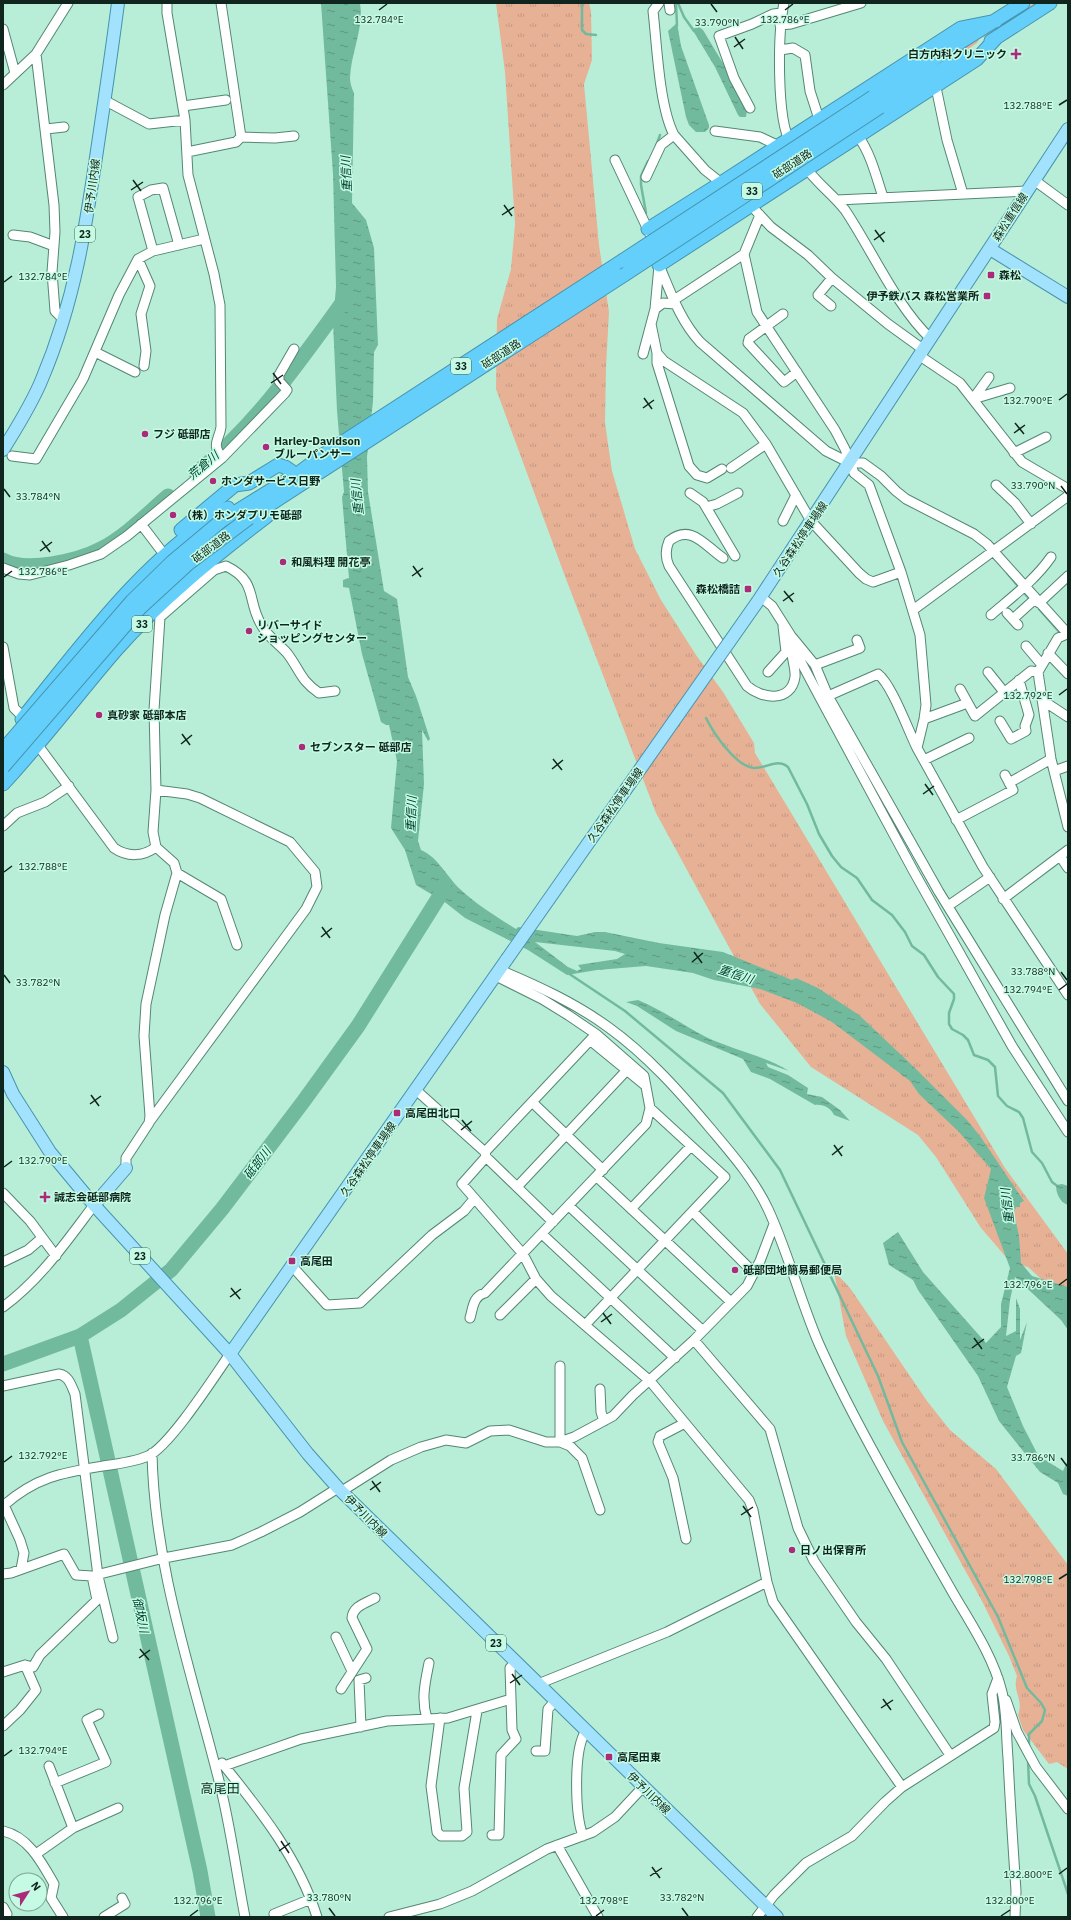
<svg xmlns="http://www.w3.org/2000/svg" width="1071" height="1920" viewBox="0 0 1071 1920" font-family="'IBM Plex Sans','Noto Sans JP',sans-serif">
<style>
.grass{fill:url(#grass-tufts)}
.water{fill:url(#water-ripples);fill-rule:evenodd}
.lines{fill:none;stroke-linecap:round;stroke-linejoin:round}
.stream{stroke:#72ba9e;stroke-width:2.5}
.river{stroke:#72ba9e;stroke-width:15}
.minor-casing{stroke:#548773;stroke-width:11}
.major-casing{stroke:#4794ad;stroke-width:14}
.highway-casing{stroke:#4794ad;stroke-width:15}
.minor{stroke:#fff;stroke-width:9}
.major{stroke:#a2e2fd;stroke-width:12}
.highway{stroke:#64cffb;stroke-width:13}
.major-bridge-casing{stroke:#4794ad;stroke-width:14;stroke-linecap:butt}
.highway-bridge-casing{stroke:#4794ad;stroke-width:15;stroke-linecap:butt}
.major-bridge{stroke:#a2e2fd;stroke-width:12}
.highway-bridge{stroke:#64cffb;stroke-width:13}
.ticks{fill:none;stroke:#10251d;stroke-width:1.5}
.poi-dot{fill:#ab2b7a;stroke:#c5fbe4;stroke-width:1.5}
.labels{text-anchor:middle;dominant-baseline:central;stroke-width:3;stroke-linejoin:round;paint-order:stroke}
.shield{fill:#c5fbe4;stroke:#466559;stroke-width:1}
.shield-label{font-size:10px;font-weight:bold;fill:#10251d}
.poi-label{font-size:11px;font-weight:bold;fill:#10251d;stroke:#c5fbe4;text-anchor:start}
.street-label{font-size:11px;fill:#10251d;stroke:#c5fbe4}
.water-label{font-size:12px;font-style:italic;fill:#024331;stroke:#c5fbe4}
.quarter-label{font-size:13px;fill:#10251d;stroke:#c5fbe4}
.ticks-label{font-size:10px;text-anchor:middle;fill:#10251d;stroke:#c5fbe4;stroke-width:3;stroke-linejoin:round;paint-order:stroke}
</style>
<defs>
<pattern id="grass-tufts" width="24" height="20" patternUnits="userSpaceOnUse"><rect width="24" height="20" fill="#e7b196"/><path d="M3 7l-1-3M5 7V3M7 7l1-3M15 17l-1-3M17 17v-4M19 17l1-3" fill="none" stroke="#c59881"/></pattern>
<pattern id="water-ripples" width="26" height="14" patternUnits="userSpaceOnUse"><rect width="26" height="14" fill="#72ba9e"/><path d="M2 4q2-2 4 0t4 0M15 11q2-2 4 0t4 0" fill="none" stroke="#5c9780"/></pattern>
</defs>
<rect width="100%" height="100%" fill="#b8eed7"/>
<path class="grass" d="M496,3H589L591,11L592,60L584,84L599,245L609,312L606,367L605,423L612,471L635,549L661,600L696,655L723,692L754,743L755,753L1005,1168L1068,1254V1306L1064,1300L1028,1267L1012,1264L981,1228L936,1157L918,1135L811,1067L760,1004L656,813L566,579L496,389L497,319L511,269L515,224L505,72Z
M1034,3H1040L986,38L983,37Z
M977,40H979L977,43L952,60L937,67L936,65Z
M834,1271L850,1288L927,1401L950,1430L996,1469L1068,1565V1769L1057,1762L1049,1764L1023,1730L1018,1715C1024,1699 1012,1692 1017,1676L1009,1656L982,1601L883,1421L846,1336Z"/>
<path class="water" d="M321,3H360C364,29 351,52 350,78C350,83 352,89 354,93L352,203L366,220L374,248L378,345L374,352L373,401L367,457L368,492L384,591L397,599L408,677L416,696L430,739L428,741L422,730L424,784L418,841L421,850C438,857 447,877 460,889C477,905 497,917 516,929L518,927L577,936L595,932H605L659,943L723,952L792,980L796,978L818,988L859,1015L915,1068L967,1120L980,1136L1024,1201L1020,1203V1207H1016L1014,1213L1019,1236L1021,1263L1032,1276L1068,1287V1330L1061,1320L1015,1277L1010,1300L1006,1336L1016,1331V1298L1020,1309V1340L1027,1322L1021,1353L1016,1356L1007,1387L1023,1426L1041,1461L1045,1460L1063,1471L1068,1460V1496L1063,1494L1058,1483L1040,1472L999,1421L978,1376L918,1290L913,1280L889,1265L883,1243L898,1232L923,1272L986,1343L1001,1327V1304L1010,1268L984,1198L991,1169L959,1132L919,1094L910,1081L832,1022L797,1003L760,989L714,980L693,973L646,966L597,970L567,975L528,950L465,918L446,903L416,885L405,850L391,828L397,761L389,725H386L381,722L362,654L349,588L343,587V580L349,578L342,497L344,492L337,411L333,322L336,287L333,174ZM535,942L615,951L625,954L617,959L578,965L581,969L577,971L568,967Z
M677,23L681,46L709,125V128L705,132H696L689,125L686,117L668,31Z
M699,27L703,30L727,70L747,110L746,117H740L738,115L715,67L692,29Z
M638,1000C662,1010 683,1025 706,1037C733,1050 763,1055 789,1071L766,1063L768,1067L788,1075L808,1088L807,1094L822,1097L840,1110L850,1121L834,1115C831,1108 823,1104 815,1105L770,1079L751,1072L743,1059L676,1031L637,1006L626,1002Z
M1062,1184L1068,1186V1205C1060,1202 1056,1194 1056,1185Z"/>
<g class="lines">
<path class="stream" d="M582,3V30L586,34L596,35
M676,3L677,26
M678,3L684,17L694,31
M656,146L660,135
M646,213L641,185V176L648,161
M1007,573L1017,585
M1024,593L1029,598
M1039,609L1061,634
M706,718C714,734 737,768 755,768C768,768 777,758 788,767L807,804L819,834L832,856L841,867L857,878L872,900L892,915L905,932L912,946L924,955L938,977L954,994V999L949,1013V1024L952,1029L963,1035L968,1040L974,1055L988,1060L995,1067L998,1096L1007,1106L1019,1112L1023,1118L1032,1152L1042,1163L1052,1182L1056,1185
M568,973L625,1011L723,1093L780,1170L878,1376L902,1442L998,1617L1027,1688L1041,1703L1045,1710L1042,1721L1029,1734V1747
M1028,1760L1029,1784L1035,1796L1068,1894"/>
<path class="river" d="M196,473C256,425 300,361 345,299
M3,560C26,573 78,561 101,549C126,536 147,514 168,496
M80,1336L200,1871L208,1917
M3,1364L80,1336L121,1310L171,1270L222,1209L303,1102L358,1026L444,889"/>
<defs>
<path id="minor" d="M167,3V13L185,120L188,175L214,274L220,305L221,427C219,441 211,443 222,458
M221,3L241,137L275,138L294,136
M659,3L653,11C657,45 659,106 674,135L705,170L725,186
M669,3L670,10
M784,3C778,31 776,120 791,144
M780,25L791,24L861,3
M3,29L15,73
M780,50L793,48L805,55L810,91L819,119
M36,54L54,205L55,232L52,272L55,311L63,319
M3,85L36,54L68,3
M933,87L937,92L947,140L963,194
M104,100L149,124L185,120
M183,106L226,100
M750,108L734,78L719,36L752,24L773,14L782,13
M46,129L64,127
M715,131L760,137L779,146
M858,136C871,154 876,176 883,197
M187,152L236,142L241,137
M615,160L650,234
M804,165C816,183 833,194 845,210C872,250 896,306 931,339
M646,177L661,145L674,135
M1034,180L1068,205
M837,200L1028,191
M756,211L771,227L808,255L832,278L888,324L924,350
M760,215L744,254L757,312L835,430L845,449L854,473L869,485L901,572L920,635L926,705L924,719L917,748L983,867L1068,995
M13,235L30,237L54,246
M153,251L138,197L151,190L163,188L179,245
M138,259L150,286L141,314L146,351L144,366
M659,265C671,293 680,320 700,342L826,451L850,463H863L881,476L896,491L906,499L974,534L987,544L1068,634
M674,300L744,254
M831,306L818,295L832,278
M655,309L663,303L675,304
M783,314L749,339L748,343L784,382L797,372
M651,324L657,353L664,361L743,413L766,444L811,521L859,573L866,579L873,582L901,572
M95,352L135,372
M657,353V363L689,466L697,475L707,478L722,469
M643,354L655,309L659,266
M920,356L960,383L1022,462L1068,489
M989,377L973,399L1010,388
M1014,453L1046,437
M12,456L36,459L83,379L119,295L138,259L153,251L204,239
M731,468L766,444
M996,485L1015,503L1031,524
M690,493L703,502L735,556
M706,507L717,504L738,493
M783,521L796,495
M141,524L160,549
M723,558C705,546 691,523 669,541C665,550 665,557 669,566L747,686C762,699 791,703 795,677C796,668 791,658 792,649
M3,568L19,574L30,575L69,565L101,554L127,536L222,458L285,393L287,390L279,381V375L294,349
M761,597L772,606L791,636L792,645L818,694L914,872L1012,1046L1068,1132
M1039,603L1068,576
M913,610L1068,496
M1007,613L1018,625
M991,615C1012,597 1035,580 1051,557
M1013,619L1035,599
M1068,632L1067,634L1058,638L1038,672L1051,759L1068,827
M792,637L815,665L828,696L939,892L1068,1101
M1026,646L1042,665
M3,647L14,708L23,717
M1048,653L1068,674
M815,665L860,648L857,640
M768,672L786,652L783,626
M988,672L1004,692
M960,689L975,716L1031,671L1038,672
M828,696L878,674C892,685 908,730 917,748
M1042,700L1068,717
M924,719L962,705
M1000,721L1011,739L1026,731L1025,726L1029,715L1019,680
M37,744L114,848C127,857 143,857 156,847
M924,760L969,738
M1054,771L1068,766
M1009,783L1051,759
M956,820L1013,790L1005,775
M3,826L17,813L45,802L69,786
M1060,856L1068,868
M177,873L221,899L237,945
M1003,899L1068,850
M948,906L990,877
M500,970C538,986 575,1003 608,1027C647,1055 679,1091 710,1128C731,1153 754,1179 768,1209C788,1252 800,1300 819,1344C837,1384 858,1424 879,1462C903,1506 928,1549 953,1593C971,1624 993,1656 1002,1692C1007,1712 1006,1736 1008,1758C1010,1802 1013,1846 1016,1891L1015,1917
M596,1034L485,1152L486,1157L462,1184L523,1254L536,1279L551,1296L650,1381L749,1500L753,1510L767,1582L773,1602L902,1787L994,1728L995,1722L992,1694L998,1678
M591,1041L646,1086
M416,1090L485,1152
M532,1102L603,1170
M150,1121L306,909L317,887L315,872L290,842L200,798L187,794L156,790
M486,1157L553,1222
M126,1168V1158L149,1123L150,1116L144,1036L146,1004L165,915L177,873L174,863L156,847L153,832L156,790L154,710L160,617L214,570L226,566C259,582 246,601 262,626C268,637 279,644 287,653C300,670 300,680 319,693L335,691
M597,1177L731,1302
M517,1187L627,1070
M3,1193L30,1221L56,1256
M569,1206L702,1330
M631,1209L691,1146
M693,1212L754,1273
M542,1234L675,1358
M3,1262L28,1250L42,1238
M292,1266L327,1305L360,1303L432,1235L464,1211L474,1199
M3,1307C41,1279 66,1242 94,1205
M500,1315L536,1279
M470,1318C473,1308 473,1296 485,1293L646,1124L650,1108L644,1076L596,1034L568,1015L542,999L496,976
M585,1325L725,1177L650,1108
M694,1340L770,1429L798,1528L814,1561L856,1622L886,1659L950,1755
M560,1366V1442L570,1446L582,1458L600,1510
M3,1386L59,1374C69,1376 71,1385 75,1394L98,1576L113,1638
M600,1389L601,1412L604,1421
M685,1423L660,1436L658,1442L673,1478L686,1539
M152,1453C154,1564 191,1671 218,1777C230,1822 236,1871 245,1917
M342,1491L391,1460L421,1447L446,1440L466,1443L490,1431L509,1430L546,1442H560L574,1437L613,1416L633,1395L694,1340L747,1286L760,1261L774,1224
M4,1505L20,1540L24,1553L21,1569
M3,1506C36,1477 61,1473 103,1466C118,1464 134,1462 148,1456C170,1446 214,1377 230,1354
M3,1574L11,1573L64,1554L76,1575L92,1576
M336,1637L352,1671
M3,1672L25,1665
M538,1684L667,1632L767,1582
M341,1689L367,1649L352,1618C353,1606 366,1603 375,1598
M1006,1700L1017,1732L1036,1767L1068,1809
M440,1718L431,1786L437,1832L441,1836H462L467,1832L464,1788L477,1711
M427,1719C421,1699 425,1683 429,1663
M3,1726L20,1710L36,1690L25,1665L33,1667L40,1655L97,1600L92,1576L164,1558L232,1545L261,1532L300,1512L338,1488
M361,1727L359,1680L366,1678
M536,1751H545L548,1709L555,1701
M222,1763C260,1810 299,1859 317,1917
M49,1766L73,1828
M224,1766L301,1739L387,1721L448,1718L511,1699L510,1668L516,1662
M55,1783L106,1762L87,1720L99,1714
M3,1831C29,1837 42,1863 54,1884L51,1898L63,1917
M492,1835H499L501,1755L516,1739L512,1730L511,1699
M583,1836C575,1815 573,1749 586,1731
M557,1845L598,1917
M36,1854L73,1828L118,1808
M3,1907L7,1914
M104,1917L125,1904L122,1898
M275,1917L274,1914L311,1899
M389,1917L440,1904L472,1891L547,1849L593,1832L615,1817L643,1787
M757,1917L774,1895L806,1863L852,1836L885,1802L902,1787"/>
<path id="major" d="M990,249L1068,297
M3,450C17,427 32,404 42,379C75,301 86,226 98,144C105,97 112,50 118,3
M758,601L1068,129
M3,1072L13,1094L50,1152L94,1205L230,1354L308,1454L338,1488L777,1917
M94,1205L126,1168
M230,1354L507,959"/>
<path id="highway" d="M991,41L1050,3
M873,97L1023,3
M880,107L916,84L964,57
M648,229L721,183L961,28L996,21
M659,265L977,59L997,37
M249,518L624,275
M221,521L300,472L323,455L622,261
M181,530L235,485L249,483L278,465L285,467L291,471
M22,719C83,644 143,559 228,508
M3,784C43,741 78,694 116,650C161,599 214,557 267,516"/>
</defs>
<use href="#minor" class="minor-casing"/>
<use href="#major" class="major-casing"/>
<use href="#highway" class="highway-casing"/>
<use href="#minor" class="minor"/>
<use href="#major" class="major"/>
<use href="#highway" class="highway"/>
<defs>
<path id="major-bridge" d="M507,959L758,601"/>
<path id="highway-bridge" d="M622,261L873,97
M624,275L880,107
M3,750L132,601L172,562L221,521
M3,767L140,608L189,563L249,518"/>
</defs>
<use href="#major-bridge" class="major-bridge-casing"/>
<use href="#highway-bridge" class="highway-bridge-casing"/>
<use href="#major-bridge" class="major-bridge"/>
<use href="#highway-bridge" class="highway-bridge"/>
</g>
<path class="ticks" d="M711,4L717,12M379,10L387,4M785,10L793,4M735,37L743,49M734,47L745,39M1059,105L1067,100M133,180L141,191M131,190L143,182M504,205L512,216M502,215L514,207M875,230L884,242M874,240L885,232M4,282L12,276M273,373L281,384M271,383L283,375M644,398L652,409M1059,400L1067,394M643,408L654,400M1015,423L1024,434M1014,433L1025,425M1061,486L1067,494M4,489L10,497M42,541L50,552M40,551L52,542M413,566L421,577M412,576L423,568M4,577L12,571M784,591L793,602M783,601L794,593M1059,695L1067,689M182,734L190,745M181,744L192,735M553,759L562,770M552,769L563,760M925,784L933,795M923,794L934,786M4,872L12,866M322,927L330,938M321,937L332,928M694,952L702,963M692,962L703,953M1061,972L1067,980M4,975L10,983M1059,990L1067,984M91,1095L99,1106M90,1104L101,1096M462,1120L471,1131M461,1130L472,1121M834,1145L842,1156M832,1155L843,1146M4,1167L12,1161M1059,1285L1067,1279M231,1288L240,1299M230,1297L241,1289M603,1313L611,1324M601,1322L612,1314M974,1338L982,1349M972,1348L984,1339M1061,1458L1067,1466M4,1462L12,1456M372,1481L380,1492M370,1490L381,1482M743,1506L751,1517M741,1515L753,1507M1059,1579L1067,1574M140,1649L149,1660M139,1658L150,1650M512,1674L520,1685M510,1683L522,1675M883,1699L891,1710M881,1708L893,1700M4,1756L12,1750M281,1841L289,1853M279,1851L290,1843M652,1867L660,1878M1059,1874L1067,1868M650,1876L662,1868M329,1908L335,1916M682,1908L688,1916M190,1916L198,1910M596,1916L604,1910M1001,1916L1010,1910"/>
<g class="poi-dot">
<path d="M1014 48h4v4h4v4h-4v4h-4v-4h-4v-4h4z"/>
<rect x="987" y="271" width="8" height="8" rx="2"/>
<rect x="983" y="292" width="8" height="8" rx="2"/>
<circle cx="145" cy="434" r="4"/>
<circle cx="266" cy="447" r="4"/>
<circle cx="213" cy="481" r="4"/>
<circle cx="173" cy="515" r="4"/>
<circle cx="283" cy="562" r="4"/>
<rect x="744" y="585" width="8" height="8" rx="2"/>
<circle cx="249" cy="631" r="4"/>
<circle cx="99" cy="715" r="4"/>
<circle cx="302" cy="747" r="4"/>
<rect x="393" y="1109" width="8" height="8" rx="2"/>
<path d="M43 1191h4v4h4v4h-4v4h-4v-4h-4v-4h4z"/>
<rect x="288" y="1257" width="8" height="8" rx="2"/>
<circle cx="735" cy="1270" r="4"/>
<circle cx="792" cy="1550" r="4"/>
<rect x="605" y="1753" width="8" height="8" rx="2"/>
</g>
<g class="labels">
<g class="shield">
<rect x="742" y="183" width="20" height="16" rx="3"/>
<rect x="75" y="226" width="20" height="16" rx="3"/>
<rect x="451" y="358" width="20" height="16" rx="3"/>
<rect x="132" y="616" width="20" height="16" rx="3"/>
<rect x="130" y="1248" width="20" height="16" rx="3"/>
<rect x="486" y="1635" width="20" height="16" rx="3"/>
</g>
<g class="shield-label">
<text x="752" y="191">33</text>
<text x="85" y="234">23</text>
<text x="461" y="366">33</text>
<text x="142" y="624">33</text>
<text x="140" y="1256">23</text>
<text x="496" y="1643">23</text>
</g>
<g class="poi-label">
<text x="1007" y="54" text-anchor="end">白方内科クリニック</text>
<text x="999" y="275">森松</text>
<text x="979" y="296" text-anchor="end">伊予鉄バス 森松営業所</text>
<text x="153" y="434">フジ 砥部店</text>
<text x="274" y="441">Harley-Davidson<tspan x="274" dy="13">ブルーパンサー</tspan></text>
<text x="221" y="481">ホンダサービス日野</text>
<text x="181" y="515">（株）ホンダプリモ砥部</text>
<text x="291" y="562">和風料理 開花亭</text>
<text x="740" y="589" text-anchor="end">森松橋詰</text>
<text x="257" y="625">リバーサイド<tspan x="257" dy="13">ショッピングセンター</tspan></text>
<text x="107" y="715">真砂家 砥部本店</text>
<text x="310" y="747">セブンスター 砥部店</text>
<text x="405" y="1113">高尾田北口</text>
<text x="54" y="1197">誠志会砥部病院</text>
<text x="300" y="1261">高尾田</text>
<text x="743" y="1270">砥部団地簡易郵便局</text>
<text x="800" y="1550">日ノ出保育所</text>
<text x="617" y="1757">高尾田東</text>
</g>
<g class="street-label">
<text transform="translate(792 164) rotate(-33)">砥部道路</text>
<text transform="translate(92 186) rotate(-82)">伊予川内線</text>
<text transform="translate(1010 217) rotate(-57)">森松重信線</text>
<text transform="translate(501 354) rotate(-33)">砥部道路</text>
<text transform="translate(800 539) rotate(-56)">久谷森松停車場線</text>
<text transform="translate(211 547) rotate(-37)">砥部道路</text>
<text transform="translate(615 805) rotate(-55)">久谷森松停車場線</text>
<text transform="translate(368 1159) rotate(-55)">久谷森松停車場線</text>
<text transform="translate(366 1516) rotate(45)">伊予川内線</text>
<text transform="translate(649 1793) rotate(44)">伊予川内線</text>
</g>
<g class="water-label">
<text transform="translate(346 174) rotate(-93)">重信川</text>
<text transform="translate(203 465) rotate(-40)">荒倉川</text>
<text transform="translate(357 497) rotate(-96)">重信川</text>
<text transform="translate(411 814) rotate(-88)">重信川</text>
<text transform="translate(736 974) rotate(18)">重信川</text>
<text transform="translate(257 1163) rotate(-53)">砥部川</text>
<text transform="translate(1007 1206) rotate(-97)">重信川</text>
<text transform="translate(141 1615) rotate(78)">御坂川</text>
</g>
<g class="quarter-label">
<text x="220" y="1788">高尾田</text>
</g>
</g>
<g class="ticks-label">
<text x="379" y="23">132.784°E</text>
<text x="785" y="23">132.786°E</text>
<text x="717" y="26">33.790°N</text>
<text x="1028" y="109">132.788°E</text>
<text x="43" y="280">132.784°E</text>
<text x="1028" y="404">132.790°E</text>
<text x="1033" y="489">33.790°N</text>
<text x="38" y="500">33.784°N</text>
<text x="43" y="575">132.786°E</text>
<text x="1028" y="699">132.792°E</text>
<text x="43" y="870">132.788°E</text>
<text x="1033" y="975">33.788°N</text>
<text x="38" y="986">33.782°N</text>
<text x="1028" y="993">132.794°E</text>
<text x="43" y="1164">132.790°E</text>
<text x="1028" y="1288">132.796°E</text>
<text x="43" y="1459">132.792°E</text>
<text x="1033" y="1461">33.786°N</text>
<text x="1028" y="1583">132.798°E</text>
<text x="43" y="1754">132.794°E</text>
<text x="1028" y="1878">132.800°E</text>
<text x="329" y="1901">33.780°N</text>
<text x="682" y="1901">33.782°N</text>
<text x="198" y="1904">132.796°E</text>
<text x="604" y="1904">132.798°E</text>
<text x="1010" y="1904">132.800°E</text>
</g>
<rect width="1071" height="1920" fill="none" stroke="#10251d" stroke-width="8"/>
<g transform="translate(28 1892) rotate(54)"><circle r="19" fill="#c5fbe4" stroke="#7da594"/>
<path d="M0-3L7 15L0 10L-7 15Z" fill="#ab2b7a"/>
<text y="-6" font-size="11" font-weight="bold" text-anchor="middle" fill="#10251d">N</text>
</g>
</svg>
